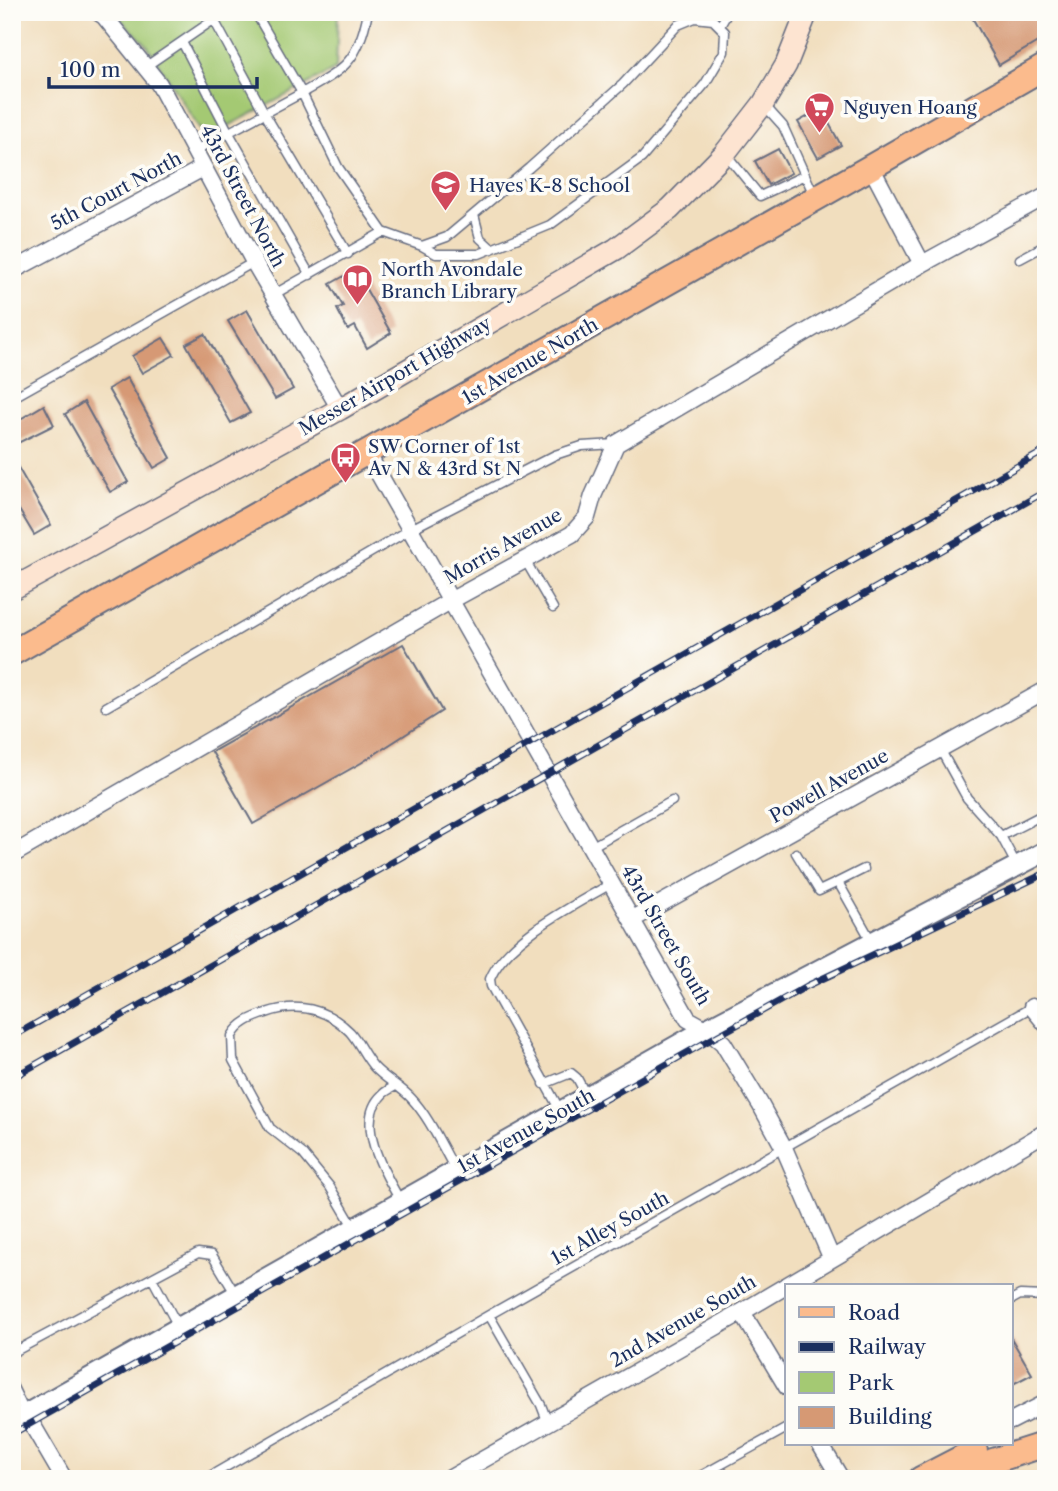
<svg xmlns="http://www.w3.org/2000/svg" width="1058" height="1491" viewBox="0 0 1058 1491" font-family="'Libre Caslon Text',serif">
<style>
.green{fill:#a4c973;stroke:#607c68;stroke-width:2}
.building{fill:#d69974}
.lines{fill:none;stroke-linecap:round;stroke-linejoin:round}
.service-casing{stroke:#666c80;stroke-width:11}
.minor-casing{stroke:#666c80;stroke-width:19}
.tertiary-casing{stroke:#666c80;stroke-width:23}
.secondary-casing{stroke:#666c80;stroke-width:24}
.primary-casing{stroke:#666c80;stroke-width:28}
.service{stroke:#fff;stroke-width:8}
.minor{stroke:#fff;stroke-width:16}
.tertiary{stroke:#fff;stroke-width:19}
.secondary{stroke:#fde4d1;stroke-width:21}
.primary{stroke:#fbbb8d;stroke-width:24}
.rail-casing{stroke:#1b2f5e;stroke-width:7}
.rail{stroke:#fdfcf7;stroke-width:4.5;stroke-dasharray:13;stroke-linecap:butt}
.labels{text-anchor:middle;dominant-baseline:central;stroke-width:7;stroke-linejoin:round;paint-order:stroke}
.poi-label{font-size:19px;fill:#1b2f5e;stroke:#fdfcf7;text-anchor:start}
.street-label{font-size:19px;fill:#1b2f5e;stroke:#fdfcf7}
</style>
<rect width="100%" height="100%" fill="#fdfcf7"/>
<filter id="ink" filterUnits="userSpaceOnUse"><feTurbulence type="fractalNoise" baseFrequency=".0143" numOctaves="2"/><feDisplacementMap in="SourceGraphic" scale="14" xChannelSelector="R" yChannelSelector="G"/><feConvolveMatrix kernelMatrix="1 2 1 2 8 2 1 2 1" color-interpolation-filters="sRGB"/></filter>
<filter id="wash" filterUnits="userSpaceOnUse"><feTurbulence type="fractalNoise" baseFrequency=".00686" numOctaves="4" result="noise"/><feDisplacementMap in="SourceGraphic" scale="28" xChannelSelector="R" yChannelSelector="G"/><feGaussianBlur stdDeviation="1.57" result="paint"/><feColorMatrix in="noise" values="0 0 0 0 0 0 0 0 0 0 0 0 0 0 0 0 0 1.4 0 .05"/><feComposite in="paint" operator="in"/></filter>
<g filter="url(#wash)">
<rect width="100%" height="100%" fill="#f1debe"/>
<path class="green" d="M113,12H338L336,69L217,132L200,130L146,44Z"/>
<g id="blocks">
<path class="building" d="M969,12H1046V37L999,65Z
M821,109L841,145L818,158L798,122Z
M778,149L791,173L768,185L755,161Z
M355,270L391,333L367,348L355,326L348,330L337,309L343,306L330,284Z
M247,310L293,389L275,399L228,321Z
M205,334L250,413L231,423L186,344Z
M163,338L174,355L142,373L132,356Z
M127,378L171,458L154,468L108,389Z
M84,402L128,482L110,492L65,414Z
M44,405L54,425L12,446V424Z
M12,457L51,525L34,535L12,498Z
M403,644L442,711L361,763L253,824L212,752Z
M1011,1338L1032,1374L1011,1385Z"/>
</g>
</g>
<g filter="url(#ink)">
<use href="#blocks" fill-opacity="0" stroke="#666c80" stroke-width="2"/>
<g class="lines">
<defs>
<path id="service" d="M214,20L265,114L348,254
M720,26L728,12
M182,42L229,133L310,275
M145,67L225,12
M765,106L783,126L814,195
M194,151L302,93L255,12
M725,153L760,196L805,175
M474,215L480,238L492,249
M383,232L422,246L436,254H479L550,225L642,158L705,84L724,52L725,32L713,20L695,18L678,25L623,84L529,168L447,237L422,246
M1020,259L1046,245
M273,295L383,232L338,167L302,93C344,69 358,63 368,12
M12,398L254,262
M525,560L553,608
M106,707L411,529L555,455L582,446L616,444
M940,749L967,798L1001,836
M591,847L672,801
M796,853L819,891L838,882L872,942
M1017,866L1001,836L1046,813
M838,882L864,869
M544,1084L571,1073L577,1078L586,1095
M395,1086C391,1089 385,1091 382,1095C353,1122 386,1176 401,1202
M561,1112L491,986L490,979C507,938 574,906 612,883
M354,1228L330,1187L303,1154L270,1128L233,1060L232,1036C240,1022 252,1018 266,1013C297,1002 326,1008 350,1032C359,1042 364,1056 374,1067C385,1079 400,1086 411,1098C430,1118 442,1147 456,1171
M152,1278L179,1328
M1011,1300L1020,1295L1046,1296
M489,1315L541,1405L548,1423
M12,1353L198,1253L212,1255L236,1295
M12,1385L26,1414
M205,1479L489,1315L1032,1007
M695,1479L787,1428"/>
<path id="minor" d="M98,12L104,16L159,84L254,262L340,409
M871,167L922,264
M12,271L203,168
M367,453L688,1019L706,1029L723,1043L760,1104L784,1148L831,1257
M12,855L450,601L572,534L587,517L593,496L616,444L922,264L1046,196
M633,919L1046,690
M1032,1007L1046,1024
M742,1312L787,1387
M26,1414L64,1479
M1011,1421L1046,1403
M820,1444L841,1479
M449,1479L742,1312L1046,1132"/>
<path id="tertiary" d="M12,1422L706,1029L1046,851"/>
<path id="secondary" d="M12,589L340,409L616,249L670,209L725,153L763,104L786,65L807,12"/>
<path id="primary" d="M12,653L871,167L1046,66
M921,1479L975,1451
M956,1479L993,1461L1046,1444"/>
</defs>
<use href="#service" class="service-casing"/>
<use href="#minor" class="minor-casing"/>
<use href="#tertiary" class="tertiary-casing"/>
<use href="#secondary" class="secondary-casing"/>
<use href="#primary" class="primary-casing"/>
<use href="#service" class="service"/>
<use href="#minor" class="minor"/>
<use href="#tertiary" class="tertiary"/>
<use href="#secondary" class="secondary"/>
<use href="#primary" class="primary"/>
<defs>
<path id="rail" d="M12,1037L1046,450
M12,1078L1046,491
M12,1434L715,1037L807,986L1046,873"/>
</defs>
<use href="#rail" class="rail-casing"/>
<use href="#rail" class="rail"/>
</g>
</g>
<defs>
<symbol id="supermarket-pin" viewBox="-11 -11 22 30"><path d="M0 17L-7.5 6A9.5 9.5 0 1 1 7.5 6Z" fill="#d1495b" stroke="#fdfcf7"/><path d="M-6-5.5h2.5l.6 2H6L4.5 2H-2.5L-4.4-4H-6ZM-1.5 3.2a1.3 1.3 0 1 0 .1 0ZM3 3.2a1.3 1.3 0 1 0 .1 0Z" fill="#fff"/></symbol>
<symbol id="school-pin" viewBox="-11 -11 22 30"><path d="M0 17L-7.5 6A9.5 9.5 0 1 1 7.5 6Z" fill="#d1495b" stroke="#fdfcf7"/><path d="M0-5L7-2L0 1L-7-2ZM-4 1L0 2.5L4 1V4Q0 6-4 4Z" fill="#fff"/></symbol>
<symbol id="library-pin" viewBox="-11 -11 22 30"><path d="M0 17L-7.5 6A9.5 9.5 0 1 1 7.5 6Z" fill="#d1495b" stroke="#fdfcf7"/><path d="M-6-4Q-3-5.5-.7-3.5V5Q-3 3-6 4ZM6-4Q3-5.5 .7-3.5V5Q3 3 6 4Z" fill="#fff"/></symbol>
<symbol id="bus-pin" viewBox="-11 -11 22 30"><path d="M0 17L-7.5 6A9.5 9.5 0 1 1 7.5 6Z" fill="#d1495b" stroke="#fdfcf7"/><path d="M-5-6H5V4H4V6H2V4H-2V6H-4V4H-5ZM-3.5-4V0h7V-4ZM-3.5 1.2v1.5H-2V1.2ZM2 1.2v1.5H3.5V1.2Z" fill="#fff"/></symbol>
</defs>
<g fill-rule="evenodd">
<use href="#supermarket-pin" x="802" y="90" width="35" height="47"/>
<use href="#school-pin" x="428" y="168" width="35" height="47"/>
<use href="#library-pin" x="340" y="262" width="35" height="47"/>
<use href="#bus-pin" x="328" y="440" width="35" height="47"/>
</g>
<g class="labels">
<g class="poi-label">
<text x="843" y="107">Nguyen Hoang</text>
<text x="469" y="185">Hayes K-8 School</text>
<text x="381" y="269">North Avondale<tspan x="381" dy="22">Branch Library</tspan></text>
<text x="368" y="446">SW Corner of 1st<tspan x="368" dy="22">Av N &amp; 43rd St N</tspan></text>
</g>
<g class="street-label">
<text transform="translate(116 191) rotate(-28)">5th Court North</text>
<text transform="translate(243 196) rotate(62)">43rd Street North</text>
<text transform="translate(530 361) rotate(-30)">1st Avenue North</text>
<text transform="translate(395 376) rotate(-30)">Messer Airport Highway</text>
<text transform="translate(503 546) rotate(-30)">Morris Avenue</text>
<text transform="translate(829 786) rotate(-29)">Powell Avenue</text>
<text transform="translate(666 935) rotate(60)">43rd Street South</text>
<text transform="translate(526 1131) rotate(-29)">1st Avenue South</text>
<text transform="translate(610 1228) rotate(-29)">1st Alley South</text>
<text transform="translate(683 1321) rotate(-30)">2nd Avenue South</text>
</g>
</g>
<rect width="1058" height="1491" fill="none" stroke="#fdfcf7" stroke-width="42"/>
<rect x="785" y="1284" width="228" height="161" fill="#fdfcf7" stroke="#a3aaba" stroke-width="2"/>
<rect x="799" y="1307" width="35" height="10" fill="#fbbb8d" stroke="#a3aaba" stroke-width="2"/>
<text x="848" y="1320" font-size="21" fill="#1b2f5e">Road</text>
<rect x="799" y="1342" width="35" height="10" fill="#1b2f5e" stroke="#a3aaba" stroke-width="2"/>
<text x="848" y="1354" font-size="21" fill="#1b2f5e">Railway</text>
<rect x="799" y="1372" width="35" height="21" fill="#a4c973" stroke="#a3aaba" stroke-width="2"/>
<text x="848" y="1390" font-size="21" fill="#1b2f5e">Park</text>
<rect x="799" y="1407" width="35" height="21" fill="#d69974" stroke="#a3aaba" stroke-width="2"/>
<text x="848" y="1424" font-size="21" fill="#1b2f5e">Building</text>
<path d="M49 77v10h208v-10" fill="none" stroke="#1b2f5e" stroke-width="3.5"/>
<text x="60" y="77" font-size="21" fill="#1b2f5e" stroke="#fdfcf7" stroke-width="5" paint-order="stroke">100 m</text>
</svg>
